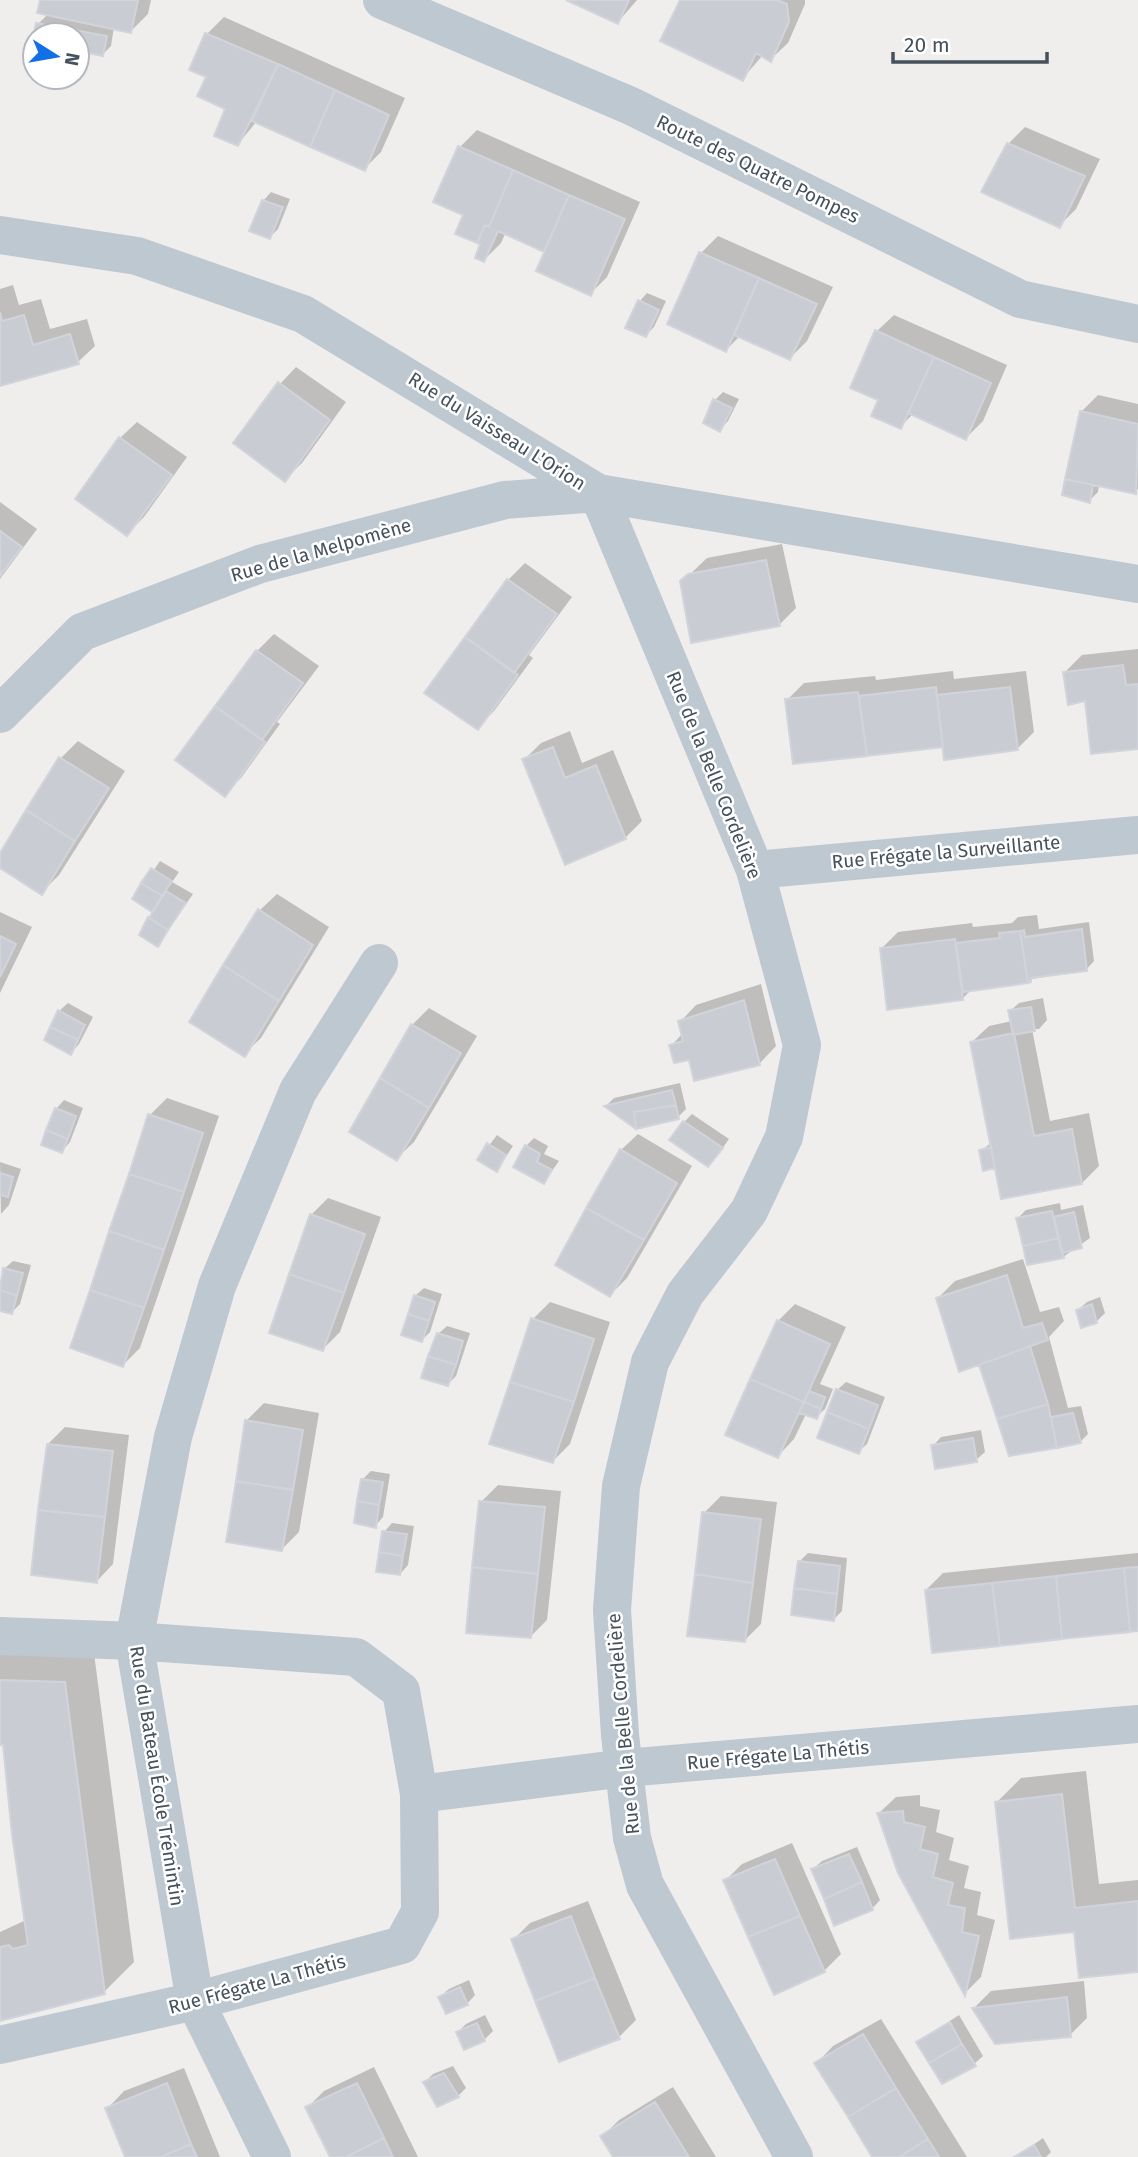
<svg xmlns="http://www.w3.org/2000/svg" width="1138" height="2157" viewBox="0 0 1138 2157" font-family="'Fira Sans',sans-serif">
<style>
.shadow{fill:#0003}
.building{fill:#caccd3;stroke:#d1d4da;stroke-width:2}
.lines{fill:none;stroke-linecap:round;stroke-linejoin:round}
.minor{stroke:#bdc8d1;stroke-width:38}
.tertiary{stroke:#bdc8d1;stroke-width:38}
.labels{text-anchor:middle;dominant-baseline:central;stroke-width:5;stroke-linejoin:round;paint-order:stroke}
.street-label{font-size:19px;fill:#45515c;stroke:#fff}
</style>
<rect width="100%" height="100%" fill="#f0eded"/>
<path class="shadow" d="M41,0H151L148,14L131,31L114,27L111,46L103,54L77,49V35H35L38,24L48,14Z
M571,0H637L618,22Z
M681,0H805V4L788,43L771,59L763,55L743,78Z
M224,17L405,98L381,152L364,169L257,121L238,144L228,108L209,76L207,34Z
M1025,127L1100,159L1076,209L1059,226L1008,144Z
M477,130L640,202L607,277L590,294L547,251L506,232L501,243L484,260L482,243L465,214L436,201L460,147Z
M271,192L290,199L278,229L270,237L263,201Z
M718,236L833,287L807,341L790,358L740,336L726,350L669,323L701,253Z
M13,285L19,305L41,299L50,329L87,319L95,346L78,362L0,384V289Z
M647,293L666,301L654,327L646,335L639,302Z
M894,315L1007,365L983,421L966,438L913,414L900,427L880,399L877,331Z
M296,367L346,402L302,463L285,479L280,384Z
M723,392L739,399L728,421L720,430L715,400Z
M1098,395L1138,404V489L1135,492L1099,484L1098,492L1089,501L1064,494L1081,412Z
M137,422L187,457L144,517L127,534L120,438Z
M0,502L37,529L0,579Z
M782,544L796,608L779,625L682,582L707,558Z
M525,563L572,597L529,655L533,658L494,711L477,728L426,693L508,580Z
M274,634L319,666L277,722L280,724L241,778L225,794L257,651Z
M1138,649V747L1087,699L1065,672L1082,655Z
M953,671L954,679L1026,671L1034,732L1017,749L945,746L794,762L787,700L804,683L875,676L876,680Z
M570,731L582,763L613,750L642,821L625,838L525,759L541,743Z
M78,741L125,771L59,875L42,892L0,866V856L61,758Z
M160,861L179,872L172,882L193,894L158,944L155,912L134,899Z
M277,894L329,927L261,1038L244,1054L260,910Z
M0,912L32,927L0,993Z
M1037,915L1039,929L1089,922L1094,961L1086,970L972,989L963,998L881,949L898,932L972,923L973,927L1012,923L1018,917Z
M761,984L776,1046L760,1063L695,1079L690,1058L671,1046L683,1033L680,1022L696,1005Z
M1043,998L1047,1020L1039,1029H1032L1050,1121L1089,1113L1099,1166L1082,1183L996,1165L981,1151L992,1142L972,1042L989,1026L1012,1021L1010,1011L1019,1003Z
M68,1003L93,1017L79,1044L71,1053L59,1011Z
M429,1008L477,1036L414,1142L397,1158L351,1131L412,1025Z
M680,1083L686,1109L678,1117L606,1106L614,1098Z
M167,1098L219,1116L140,1348L123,1365L150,1115Z
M64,1100L83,1108L70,1142L62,1151L56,1109Z
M692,1114L729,1139L717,1156L684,1122Z
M638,1134L692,1166L627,1278L610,1295L621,1150Z
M497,1135L513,1146L497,1170L479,1159Z
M534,1138L548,1146L544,1154L559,1161L544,1182L526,1146Z
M0,1162L21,1169L9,1205L1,1214Z
M328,1198L381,1217L340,1332L323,1349L311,1215Z
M1060,1203L1061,1210L1083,1205L1090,1238L1063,1257L1018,1218L1026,1210Z
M1023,1259L1040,1312L1059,1307L1064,1321L1049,1337L1068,1408L1081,1406L1088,1434L1080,1442L1010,1454L980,1362L938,1298L955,1281Z
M13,1261L31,1265L20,1304L11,1313L0,1309V1282L4,1269Z
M424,1288L442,1294L430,1332L422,1340L415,1296Z
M1100,1297L1105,1313L1096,1322L1078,1310L1087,1302Z
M550,1302L610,1322L570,1444L553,1461L533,1319Z
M795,1304L846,1327L820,1384L833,1389L825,1409L816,1417L806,1414L794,1439L778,1456V1321Z
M447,1326L470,1333L456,1376L448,1384L438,1334Z
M846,1382L885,1397L867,1444L858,1452L837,1390Z
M264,1403L319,1413L299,1532L282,1549L247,1420Z
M65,1427L129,1435L113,1564L97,1581L48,1444Z
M981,1430L985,1452L976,1460L933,1446L941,1437Z
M371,1471L390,1474L383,1517L375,1526L363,1479Z
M498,1485L561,1491L547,1620L530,1637L481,1502Z
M721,1496L777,1502L761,1624L744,1641L704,1513Z
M392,1523L414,1526L408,1565L400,1574L384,1532Z
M808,1553L847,1558L842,1611L833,1620L800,1561Z
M1138,1553V1630L926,1590L943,1573Z
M0,1650L94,1653L134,1962L104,1992L0,2019V1932L26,1920L5,1743H0Z
M1086,1771L1099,1884L1138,1880V1970L1076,1930L997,1802L1021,1778Z
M920,1795V1806L940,1810L936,1832L954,1838L949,1860L969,1866L964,1888L981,1892L977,1915L995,1920L981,1977L965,1993L879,1813L896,1797Z
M792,1843L841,1954L824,1971L725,1881L742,1864Z
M857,1847L880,1900L872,1909L813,1869L822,1861Z
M588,1901L636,2020L619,2037L513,1940L530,1923Z
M469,1980L475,1995L467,2004L440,1997L449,1989Z
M1084,1981L1087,2018L1070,2035L974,2008L991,1991Z
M485,2015L493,2031L484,2040L465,2048L458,2032L466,2024Z
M959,2015L983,2056L974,2064L918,2042Z
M881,2019L967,2157H874L817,2063L833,2046Z
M453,2066L466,2088L458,2096L425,2082L433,2074Z
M374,2067L418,2157H331L307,2108L324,2091Z
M184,2068L220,2157H127L108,2108L124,2091Z
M673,2087L716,2157H615L602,2137L619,2120Z
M1043,2138L1051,2152L1046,2157H1016Z"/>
<path class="building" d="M40,0H138L131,33L37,13Z
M566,0H629L618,24Z
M680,0H777L787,4L789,22L771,62L756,53L743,81L660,41Z
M36,23L107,36L103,56L77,51V35H35V43H32Z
M205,33L278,64L238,146L214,136L225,109L197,96L206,77L189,70Z
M278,64L335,90L310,147L252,121Z
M335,90L389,115L365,171L310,147Z
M1007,143L1085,176L1060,228L981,192Z
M458,146L513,170L489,227L485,225L477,243L455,234L463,215L433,202Z
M513,170L569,195L544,252L498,231L484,262L475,258L480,244L477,243L485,225L489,227Z
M569,195L625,219L591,296L536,271Z
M262,200L283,207L270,239L249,231Z
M699,252L759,278L726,352L667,324Z
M759,278L817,304L790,360L734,335Z
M638,300L659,310L646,337L625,328Z
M0,312L2,321L24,315L33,345L70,334L79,364L0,386Z
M875,330L934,357L901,429L871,416L878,400L850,388Z
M934,357L991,383L966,440L908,413Z
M278,382L330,420L285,482L233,443Z
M713,399L732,408L720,432L703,423Z
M1080,411L1138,424L1136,494L1065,479Z
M119,437L172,475L127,536L75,499Z
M1065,479L1093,485L1090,503L1062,495Z
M0,531L22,547L0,576Z
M766,560L780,626L691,643L680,581L688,574Z
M507,579L557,614L514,673L465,637Z
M465,637L518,675L478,730L424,693Z
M256,650L303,683L262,740L215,706Z
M1123,665L1126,685L1138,684V749L1091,754L1085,701L1068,705L1063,672Z
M936,687L943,747L867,756L859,696Z
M1010,687L1018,750L944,760L937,695Z
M858,692L867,756L793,764L785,699Z
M215,706L265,742L225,797L175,760Z
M553,747L565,778L596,765L626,839L565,865L522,759Z
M59,757L109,788L75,841L26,810Z
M26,810L75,841L42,895L0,868V853Z
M151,868L172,881L162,896L141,883Z
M141,883L162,896L152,912L132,899Z
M166,891L186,903L168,930L149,918Z
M258,909L313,945L279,1001L223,965Z
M148,917L168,930L158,947L139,935Z
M1082,929L1087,971L1031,978V982L1028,983L1020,931L1024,930L1025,937Z
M1020,931L1028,983L963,992L956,943L1000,938L999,933Z
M0,936L16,944L0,977Z
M955,939L963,1000L887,1010L880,948Z
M223,965L279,1001L245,1057L189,1022Z
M744,1000L760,1065L694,1081L689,1060L674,1063L669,1045L683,1041L678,1021Z
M1031,1007L1035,1031L1013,1035L1008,1010Z
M58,1010L85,1025L78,1040L50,1027Z
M411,1024L461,1053L429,1108L380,1078Z
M50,1027L78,1040L71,1055L44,1040Z
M1014,1033L1034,1136L1072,1129L1082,1184L1001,1199L970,1042Z
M380,1078L429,1108L397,1161L349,1132Z
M672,1090L676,1105L634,1112L636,1129L604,1106Z
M676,1105L679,1119L636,1129L634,1112Z
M55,1108L76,1116L68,1139L46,1130Z
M148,1114L203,1133L184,1192L129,1174Z
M683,1121L723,1148L708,1167L669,1140Z
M46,1130L68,1139L62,1153L41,1145Z
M487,1143L506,1155L497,1172L477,1160Z
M525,1145L540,1154L537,1162L552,1170L544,1184L513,1167Z
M991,1147L995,1168L983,1171L979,1150Z
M620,1149L677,1183L644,1240L586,1208Z
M0,1173L13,1177L8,1197L0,1195Z
M129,1174L184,1192L164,1250L109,1231Z
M586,1208L644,1240L610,1297L555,1265Z
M1052,1211L1059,1238L1023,1246L1016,1218Z
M1074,1212L1082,1248L1062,1253L1053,1217Z
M310,1214L365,1234L344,1293L289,1274Z
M109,1231L164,1250L144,1308L90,1290Z
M1059,1238L1064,1258L1027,1265L1023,1246Z
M3,1268L23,1273L17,1296L0,1290Z
M289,1274L344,1293L323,1351L269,1333Z
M1007,1275L1023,1328L1042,1323L1048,1340L959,1372L936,1298Z
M0,1290L17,1296L12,1314L0,1311Z
M90,1290L144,1308L123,1367L70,1348Z
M414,1295L435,1302L429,1321L408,1314Z
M1092,1304L1097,1323L1081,1328L1076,1310Z
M408,1314L429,1321L422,1342L401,1335Z
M531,1318L594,1339L574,1402L510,1382Z
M777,1320L830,1344L804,1402L750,1379Z
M437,1333L463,1341L456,1365L428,1356Z
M1030,1346L1048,1404L997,1419L979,1365Z
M428,1356L456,1365L448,1386L421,1378Z
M750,1379L804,1402L778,1458L725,1435Z
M510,1382L574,1402L553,1463L489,1444Z
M836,1389L878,1405L869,1429L827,1412Z
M809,1391L825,1397L821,1409L804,1402Z
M804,1402L821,1409L817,1419L799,1413Z
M1048,1404L1057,1448L1009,1456L997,1419Z
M827,1412L869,1429L859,1454L817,1438Z
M1073,1413L1081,1443L1057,1448L1051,1417Z
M245,1420L303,1430L293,1490L236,1481Z
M973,1438L977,1462L935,1469L931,1445Z
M47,1444L113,1451L105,1517L38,1510Z
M361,1479L383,1482L379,1505L357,1501Z
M236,1481L293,1490L282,1551L226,1542Z
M357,1501L379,1505L376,1528L354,1523Z
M479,1501L545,1507L538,1574L472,1567Z
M38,1510L105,1517L97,1583L31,1575Z
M702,1512L761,1519L753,1583L695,1574Z
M382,1531L407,1534L403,1556L379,1552Z
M379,1552L403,1556L400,1575L376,1572Z
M798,1561L840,1566L837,1594L794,1588Z
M472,1567L538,1574L531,1638L466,1633Z
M1138,1567V1631L1130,1632L1124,1568Z
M1124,1568L1130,1632L1062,1639L1056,1576Z
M695,1574L753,1583L745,1642L687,1636Z
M1056,1576L1062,1639L1000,1646L992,1583Z
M992,1583L1000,1646L932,1653L925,1590Z
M794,1588L837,1594L834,1621L791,1615Z
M0,1680L65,1682L105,1994L0,2021V1947L9,1945L13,1949L28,1945L12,1835L3,1745H0Z
M1062,1794L1075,1908L1138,1901V1972L1079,1978L1074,1932L1010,1939L995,1802Z
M903,1811L904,1822L925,1827L920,1849L938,1854L933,1877L953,1883L948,1905L965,1908L962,1932L979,1936L965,1996L898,1873L877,1813Z
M849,1854L862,1882L824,1899L811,1869Z
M775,1859L800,1916L748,1937L723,1880Z
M862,1882L873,1910L834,1926L824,1899Z
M571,1916L595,1978L535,2001L511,1939Z
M800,1916L825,1972L774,1995L748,1937Z
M595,1978L620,2039L559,2062L535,2001Z
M460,1987L468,2005L446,2014L438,1997Z
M1067,1997L1071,2037L995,2044L972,2008Z
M950,2022L962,2044L929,2063L916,2042Z
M477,2023L485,2041L464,2050L456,2032Z
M863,2034L896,2088L848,2117L814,2063Z
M962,2044L976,2066L942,2084L929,2063Z
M444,2073L459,2097L437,2107L423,2082Z
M167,2083L191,2144L161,2157H125L105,2108Z
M357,2083L384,2138L346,2157H330L305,2107Z
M896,2088L928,2139L899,2157H872L848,2117Z
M655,2102L689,2157H613L600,2136Z
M384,2138L393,2157H346Z
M928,2139L939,2157H899Z
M191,2144L197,2157H161Z
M1034,2145L1041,2157H1014Z"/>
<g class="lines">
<path class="minor" d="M0,235L137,256L303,314L598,493L1138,584
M0,714L82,632L260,564L505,500L598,493L755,870L802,1045L784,1137L749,1211L685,1294L650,1362L621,1486L612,1610L620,1735L632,1838L645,1885L794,2157
M755,870L1138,835
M0,1636L134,1641L356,1657L401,1691L419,1794L420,1912L402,1945L195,2001L0,2045
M419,1794L625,1768L1138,1724
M272,2157L195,2001L134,1641L173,1437L217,1286L298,1091L379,963"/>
<path class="tertiary" d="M382,0L631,106L1020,299L1138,324"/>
</g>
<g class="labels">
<g class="street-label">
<text transform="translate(758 169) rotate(26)">Route des Quatre Pompes</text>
<text transform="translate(497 431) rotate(32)">Rue du Vaisseau L'Orion</text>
<text transform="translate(321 550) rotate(-16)">Rue de la Melpomène</text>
<text transform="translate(714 775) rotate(68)">Rue de la Belle Cordelière</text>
<text transform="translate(946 852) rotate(-5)">Rue Frégate la Surveillante</text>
<text transform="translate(623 1724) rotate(-95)">Rue de la Belle Cordelière</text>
<text transform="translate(778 1755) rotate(-5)">Rue Frégate La Thétis</text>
<text transform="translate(157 1776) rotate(81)">Rue du Bateau École Trémintin</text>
<text transform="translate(257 1984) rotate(-15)">Rue Frégate La Thétis</text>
</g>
</g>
<g transform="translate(56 56) rotate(101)"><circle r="33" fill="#ffffff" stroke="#b5b9be" stroke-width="2"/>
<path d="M0-5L12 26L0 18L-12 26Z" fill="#1170e7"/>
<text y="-10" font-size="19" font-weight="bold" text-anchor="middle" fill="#45515c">N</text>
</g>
<path d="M893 52v10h154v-10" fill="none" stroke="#45515c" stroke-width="3.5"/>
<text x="904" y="52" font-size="21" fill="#45515c" stroke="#ffffff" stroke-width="5" paint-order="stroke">20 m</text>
</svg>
